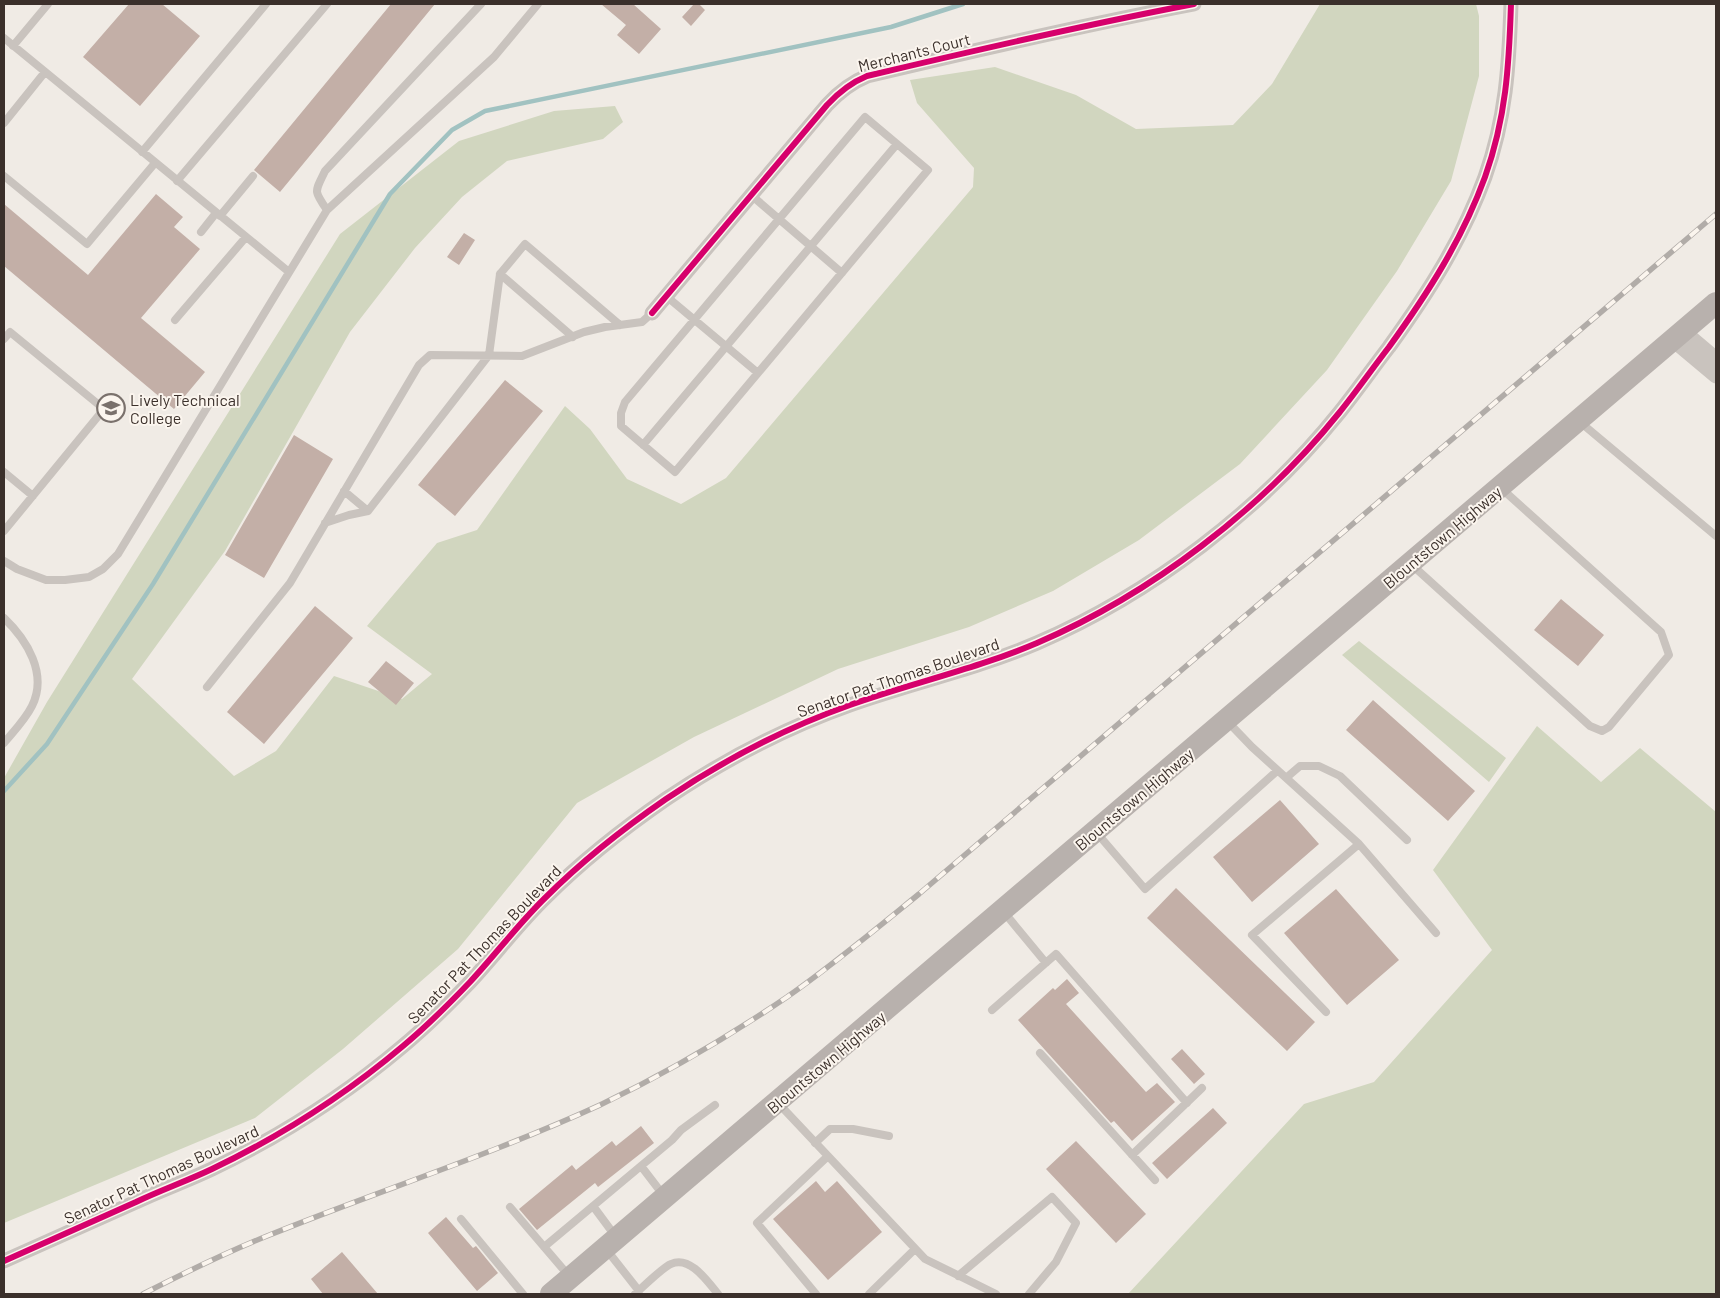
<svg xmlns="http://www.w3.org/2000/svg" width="1720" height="1298" viewBox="0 0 1720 1298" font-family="Barlow,sans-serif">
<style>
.green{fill:#d1d6bf}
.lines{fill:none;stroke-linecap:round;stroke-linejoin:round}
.stream{stroke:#a1c2c1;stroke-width:4.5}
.building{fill:#c3afa7}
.service{stroke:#c9c3be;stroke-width:8}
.minor{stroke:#c9c3be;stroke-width:15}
.primary{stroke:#b8b1ad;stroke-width:22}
.rail-casing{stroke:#b1aca8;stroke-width:5.5}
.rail{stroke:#fbf5ee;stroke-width:4;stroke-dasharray:11;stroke-linecap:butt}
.cycleway-casing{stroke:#fbf5ee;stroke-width:9}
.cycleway{stroke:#d6006c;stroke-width:6}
.labels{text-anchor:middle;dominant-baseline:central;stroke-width:4;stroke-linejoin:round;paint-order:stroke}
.street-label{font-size:16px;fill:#3b302b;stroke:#fbf5ee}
.poi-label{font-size:16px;fill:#3b302b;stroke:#fbf5ee;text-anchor:start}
</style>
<rect width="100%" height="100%" fill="#f0ebe5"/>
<path class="green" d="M1320,4H1476L1479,16V76L1451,181L1397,271L1327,370L1240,464L1139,540L1053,591L969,627L838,669L694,737L577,803L458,949L343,1049L255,1118L4,1223V778L47,702L340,234L459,141L554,111L615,106L623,122L603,139L507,161L462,197L415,248L350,332L225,551L132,679L234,776L276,751L334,676L402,699L432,674L367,626L437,543L477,530L565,406L590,429L627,479L681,504L726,478L973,187L974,168L917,103L910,80L995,67L1076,95L1136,129L1233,125L1272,84Z
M1359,641L1506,758L1489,782L1342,655Z
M1537,726L1601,782L1640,748L1716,812V1294H1128L1304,1104L1374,1082L1492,950L1433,870Z"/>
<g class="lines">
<path class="stream" d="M4,791L47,744L153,584L390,194L452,130L485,111L891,27L963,4"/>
</g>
<path class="building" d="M129,4H162L200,36L140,106L83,57Z
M391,4H435L280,192L254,170Z
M601,4H633L661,29L639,54L617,35L626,25Z
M694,4H699L705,10L691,26L682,17Z
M156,194L183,217L174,227L200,249L141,318L205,372L174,409L4,266V204L88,275Z
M464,233L475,240L459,265L447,257Z
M505,380L543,411L455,516L418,485Z
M294,435L333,459L264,578L225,555Z
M1561,599L1604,635L1578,666L1534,630Z
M315,606L353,638L264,744L227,712Z
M386,661L414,683L396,705L368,682Z
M1373,700L1475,791L1448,821L1346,730Z
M1280,800L1319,844L1252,902L1213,857Z
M1176,888L1315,1022L1287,1051L1147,918Z
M1336,889L1399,960L1347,1005L1284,933Z
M1067,979L1079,993L1066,1004L1146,1092L1157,1083L1175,1102L1132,1141L1114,1121L1111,1123L1018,1020L1053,988L1055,990Z
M1182,1049L1205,1074L1194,1084L1171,1059Z
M1213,1108L1227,1123L1167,1179L1152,1163Z
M641,1126L654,1143L598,1187L595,1183L537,1230L519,1209L572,1165L576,1170L612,1141L616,1146Z
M1076,1141L1146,1214L1116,1243L1046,1169Z
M816,1181L825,1192L837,1181L882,1232L828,1280L773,1219Z
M446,1217L473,1248L476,1246L498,1273L477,1291L428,1233Z
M342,1252L378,1294H323L311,1279Z"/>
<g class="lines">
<path class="service" d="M4,38L289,272
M13,46L48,4
M865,117L928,170L675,472L621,426V413L625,402Z
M4,123L45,72
M142,152L266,4
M4,176L87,244L155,163
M177,181L327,4
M751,195L842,273
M327,210C313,190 315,192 325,171L481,4
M220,216L253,176
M201,232L216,213
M500,274L525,244L620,325
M666,296L758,373
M175,320L246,237
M4,339L10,332L104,409L4,531
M1580,422L1716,536
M643,445L897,144
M4,472L33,496
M344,491L368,511
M325,523L349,515L368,511L489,355L500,274L573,337
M4,561L17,569L46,580H65L89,577L103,569L118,554L327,210L494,57L538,4
M1412,565L1590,726L1602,731L1609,727L1669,655L1661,632L1502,489
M4,618C27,640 48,674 32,706C25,720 13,732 4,743
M207,687L290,583L419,365L430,355L522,356L584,332L605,327L642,322L652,313
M1228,722L1252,747L1359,844L1436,933
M1286,778L1300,766H1319L1340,776L1407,840
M1096,832L1145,889L1277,771
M1003,911L1046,963
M992,1010L1056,954L1187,1103
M1326,1012L1252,935L1359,844
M1040,1053L1155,1180
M779,1104L925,1259L996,1294
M815,1143L830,1129H853L889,1136
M1132,1155L1202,1088
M641,1166L664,1196
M593,1206L616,1237
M510,1207L569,1276
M461,1219L523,1294
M544,1247L672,1140L681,1130L715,1105
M606,1249L639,1291
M958,1276L1052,1197L1076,1223L1056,1262L1029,1294
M635,1294C643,1287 663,1267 671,1264C690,1255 708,1282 718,1294
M816,1294L757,1223L828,1156
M869,1294L915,1249"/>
<path class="minor" d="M652,313L827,105C839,92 850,83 867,76C976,50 1084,25 1194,4
M1683,331L1716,359
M1673,340L1716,376
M4,1261C48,1241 92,1222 136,1202C161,1190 187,1181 212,1169C281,1136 345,1095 403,1046C427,1026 449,1004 470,982C496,954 519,923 546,897C583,860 624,828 666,799C724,760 785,728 850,705C912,683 976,669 1037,643C1151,594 1261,510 1339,413C1356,392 1372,369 1389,347C1428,293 1462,240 1485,177C1506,118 1509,66 1511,4"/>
<path class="primary" d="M551,1294L1716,303"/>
<defs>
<path id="rail" d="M143,1294C184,1273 225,1253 267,1236C378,1191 491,1155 600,1105C665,1074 728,1037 787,997C833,965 876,929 919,894L1716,214"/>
</defs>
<use href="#rail" class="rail-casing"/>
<use href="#rail" class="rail"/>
<defs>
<path id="cycleway" d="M652,313L827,105C839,92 850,83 867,76C976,50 1084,25 1194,4
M4,1261C48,1241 92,1222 136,1202C161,1190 187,1181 212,1169C281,1136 345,1095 403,1046C427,1026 449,1004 470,982C496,954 519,923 546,897C583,860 624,828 666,799C724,760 785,728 850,705C912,683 976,669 1037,643C1151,594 1261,510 1339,413C1356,392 1372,369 1389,347C1428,293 1462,240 1485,177C1506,118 1509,66 1511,4"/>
</defs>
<use href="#cycleway" class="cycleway-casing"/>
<use href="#cycleway" class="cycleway"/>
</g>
<defs>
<symbol id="university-ring" viewBox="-11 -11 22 22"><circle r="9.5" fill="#fbf5ee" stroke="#7a716c" stroke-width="1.5"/><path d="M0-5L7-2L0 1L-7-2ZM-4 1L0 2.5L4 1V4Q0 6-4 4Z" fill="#7a716c"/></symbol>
</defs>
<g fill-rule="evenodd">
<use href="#university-ring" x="95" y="392" width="32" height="32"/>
</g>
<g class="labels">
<g class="street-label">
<text transform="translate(914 52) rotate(-14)">Merchants Court</text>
<text transform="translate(1442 537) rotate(-40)">Blountstown Highway</text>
<text transform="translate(898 677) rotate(-19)">Senator Pat Thomas Boulevard</text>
<text transform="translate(1134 799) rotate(-40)">Blountstown Highway</text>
<text transform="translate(484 944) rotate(-46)">Senator Pat Thomas Boulevard</text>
<text transform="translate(826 1062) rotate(-40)">Blountstown Highway</text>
<text transform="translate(161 1174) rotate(-25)">Senator Pat Thomas Boulevard</text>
</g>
<g class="poi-label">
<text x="130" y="399">Lively Technical<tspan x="130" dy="18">College</tspan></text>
</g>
</g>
<rect width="1720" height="1298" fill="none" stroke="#3b302b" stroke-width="10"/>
</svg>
